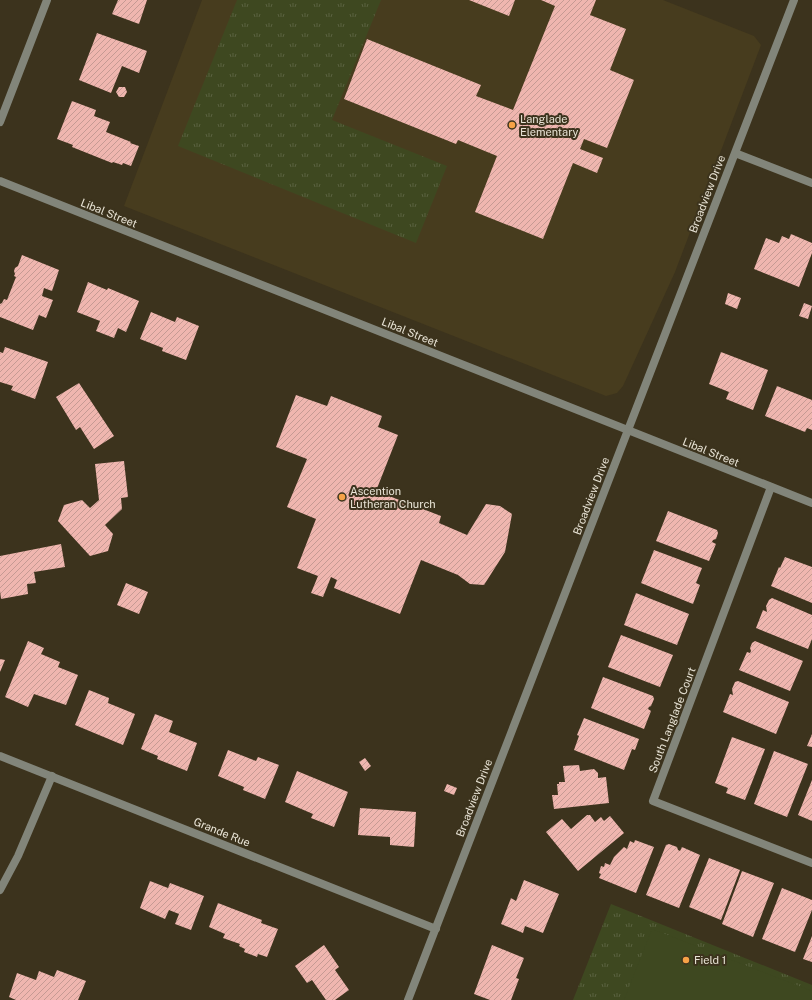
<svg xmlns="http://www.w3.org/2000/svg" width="812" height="1000" viewBox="0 0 812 1000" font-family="'Public Sans',sans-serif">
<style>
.built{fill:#473c1e}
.park{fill:url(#park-tufts)}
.garden{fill:#3e4820}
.building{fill:url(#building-hatch)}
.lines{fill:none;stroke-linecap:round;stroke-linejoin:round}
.minor{stroke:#82857a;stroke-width:8}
.tertiary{stroke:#82857a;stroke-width:8}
.poi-dot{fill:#f6a247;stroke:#3c331d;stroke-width:1.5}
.labels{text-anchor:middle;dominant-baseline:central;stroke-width:4;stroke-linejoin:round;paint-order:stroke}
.poi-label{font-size:11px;fill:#e9e4d6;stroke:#3c331d;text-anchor:start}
.street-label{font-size:11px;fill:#e9e4d6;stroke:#3c331d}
</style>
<defs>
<pattern id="park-tufts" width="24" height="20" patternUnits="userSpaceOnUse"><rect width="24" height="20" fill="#3e4820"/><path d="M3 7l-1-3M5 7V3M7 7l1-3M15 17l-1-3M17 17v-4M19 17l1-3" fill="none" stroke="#5a6240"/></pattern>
<pattern id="building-hatch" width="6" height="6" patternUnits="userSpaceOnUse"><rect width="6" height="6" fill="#efb6af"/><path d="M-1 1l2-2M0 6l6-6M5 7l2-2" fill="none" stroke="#c59a93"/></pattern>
</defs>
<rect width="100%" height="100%" fill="#3c331d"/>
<path class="built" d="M202,0H663L754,36L761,45L675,272L623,386L617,393L606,396L124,206Z"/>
<path class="park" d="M237,0H381L332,120L447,166L416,243L178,146Z
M611,904L812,985V1000H573Z"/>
<path class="garden" d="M652,929L812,991V1000H624Z"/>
<path class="building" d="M118,0H147L139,24L112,14Z
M469,0H515L509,16Z
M541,0H596L590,15L626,29L610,70L634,80L607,148L584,139L580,149L603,158L597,173L573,163L543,239L475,212L497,156L458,140L456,144L344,99L367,39L481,85L476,96L513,110L555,6Z
M97,33L147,51L139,73L122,66L111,93L79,80Z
M119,87H125L127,92L124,97H119L116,92Z
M72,101L96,110L94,116L110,122L106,132L131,142L130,143L139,146L131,166L123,163L122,165L113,162L112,163L72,147L73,145L57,139Z
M791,234L812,243V253L799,287L754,269L766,238L779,243L782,236L789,239Z
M22,255L59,270L52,291L44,288L42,296L53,300L46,318L39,315L33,330L0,317V304L2,303L4,299L7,300L16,277L14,276L15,274L14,271L15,268L18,266Z
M88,282L107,290L108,288L139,301L126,332L118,328L114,338L96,331L100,321L77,312Z
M728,293L741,298L737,309L725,304Z
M804,303L812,306L808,319L799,316Z
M151,312L175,322L177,317L199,326L186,360L162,351L163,348L140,339Z
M5,347L48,362L35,399L11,390L13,386L0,382V352L3,353Z
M721,352L768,370L753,410L726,399L729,392L709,384Z
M79,383L114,436L94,449L80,427L76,430L56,397Z
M777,386L812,400V430L807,428L805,432L765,416Z
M296,395L327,406L331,396L382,416L378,427L398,435L376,491L441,516L439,523L467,535L486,504L500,506L512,514L505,552L484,585L470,584L458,575L421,560L400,614L334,588L337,580L331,577L323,597L311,593L318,576L297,568L316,519L287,507L307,459L276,447Z
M124,461L128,497L121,498L122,509L105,525L113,534L108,551L90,556L58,521L64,505L82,500L90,508L99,500L95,464Z
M668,511L717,530L718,533L716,539L713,540L712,542L716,544L709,561L656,541Z
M61,544L65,567L34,572L36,583L27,584L28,594L1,599L0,591V556Z
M654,550L702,568L696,583L700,585L693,604L641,583Z
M785,557L812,567V603L771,586L779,567L780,568Z
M126,583L148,592L139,614L117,605Z
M636,593L689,614L677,645L624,625Z
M772,598L812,615V639L808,649L756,628L763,610L767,612L766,606L769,600Z
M621,635L673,655L660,687L608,667Z
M28,641L44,648L41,654L60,662L58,667L78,675L66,705L34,694L28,707L5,697Z
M755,641L803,661L790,691L739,670L747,652L750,653L751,651L750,648L752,643Z
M0,659L5,660L0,672Z
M603,677L653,696L654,699L651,706L649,707L648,709L651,711L644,729L591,708Z
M738,681L789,702L776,734L723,712L730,694L733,695L732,689L735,682Z
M89,690L109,698L108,703L135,714L123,745L75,725Z
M155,714L173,721L169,732L197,743L187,771L157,759L158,756L141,749Z
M584,718L639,739L635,750L632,749L624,770L574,750L579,736L577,735Z
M812,734V747L807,746Z
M732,737L765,749L745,800L726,793L728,788L715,783Z
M228,750L256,761L258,757L279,765L265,799L243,790L244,787L218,776Z
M774,751L808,764L787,817L754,804Z
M365,758L371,766L365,771L359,762Z
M579,765L580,771L594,769L598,773V778L606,777L609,803L554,809L552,795H558L557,784H559V782H565L563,766Z
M297,771L348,792L334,827L311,818L313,814L285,802Z
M812,780V821L798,815Z
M447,784L457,788L454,795L444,791Z
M360,808L416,812L414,847L390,845V837L358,835Z
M587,815H590L595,822L601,817L604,821L610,816L624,833L578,871L546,832L562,819L571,829Z
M635,840L654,847L636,893L599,878L601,874L599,873L601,866L604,867L605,863L610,865L614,857L624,847L627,849L630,841L634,843Z
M669,844L677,847L678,850L680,851L682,847L700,855L679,908L646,895L666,845Z
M709,858L740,870L721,920L689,907Z
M742,871L774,883L753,937L722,924Z
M524,880L559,894L543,933L525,926L523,933L501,924L511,898L516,901Z
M150,881L168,888L170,883L204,896L191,930L175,924L179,914L169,910L165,919L140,908Z
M782,888L812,900V910L795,952L762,939Z
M218,903L262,920L261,923L278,929L267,957L258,954L257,957L244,952L245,949L239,946L240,944L223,938L225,934L209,927Z
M812,936V962L803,959Z
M324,945L339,967L335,970L349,990L335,1000H326L312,980L307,983L295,966Z
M492,945L524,958L516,978L519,979L511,1000H490L474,994Z
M57,970L86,981L78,1000H16L9,997L17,973L36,980L39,971L54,977Z"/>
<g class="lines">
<path class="minor" d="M0,122L47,0
M735,153L812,183
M771,487L653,801L812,863
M0,756L436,929
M0,890L18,856L52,776
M408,1000L794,0"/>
<path class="tertiary" d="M0,181L812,503"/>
</g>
<g class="poi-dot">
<circle cx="512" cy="125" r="4"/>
<circle cx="342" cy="497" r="4"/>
<circle cx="686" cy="960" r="4"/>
</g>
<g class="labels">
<g class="poi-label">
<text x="520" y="119">Langlade<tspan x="520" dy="13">Elementary</tspan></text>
<text x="350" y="491">Ascention<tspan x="350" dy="13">Lutheran Church</tspan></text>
<text x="694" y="960">Field 1</text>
</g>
<g class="street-label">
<text transform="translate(707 194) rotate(-69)">Broadview Drive</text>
<text transform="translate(109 213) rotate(22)">Libal Street</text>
<text transform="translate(410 332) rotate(22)">Libal Street</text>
<text transform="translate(711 452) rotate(22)">Libal Street</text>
<text transform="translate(591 496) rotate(-69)">Broadview Drive</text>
<text transform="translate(672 720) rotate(-69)">South Langlade Court</text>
<text transform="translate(474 798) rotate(-69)">Broadview Drive</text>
<text transform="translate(222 832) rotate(22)">Grande Rue</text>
</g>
</g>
</svg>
